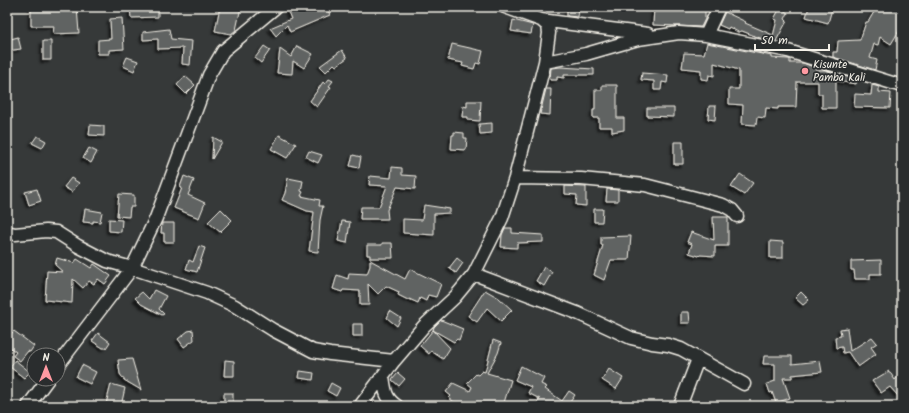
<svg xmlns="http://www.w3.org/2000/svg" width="909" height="413" viewBox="0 0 909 413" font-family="Kalam,sans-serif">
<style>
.building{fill:#616362;stroke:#f4f1e8;filter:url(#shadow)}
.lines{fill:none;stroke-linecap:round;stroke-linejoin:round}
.street-casing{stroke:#f4f1e8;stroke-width:15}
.street{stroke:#2a2d2e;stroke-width:12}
.poi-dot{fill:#ff9aa2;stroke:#2a2d2e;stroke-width:1.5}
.labels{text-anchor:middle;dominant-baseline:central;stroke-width:3.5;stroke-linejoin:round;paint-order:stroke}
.poi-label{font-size:11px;fill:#f4f1e8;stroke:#2a2d2e;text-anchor:start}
</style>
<defs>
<filter id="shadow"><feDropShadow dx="-2.5" dy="2.5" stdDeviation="1" flood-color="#0009"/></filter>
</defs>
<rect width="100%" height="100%" fill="#363939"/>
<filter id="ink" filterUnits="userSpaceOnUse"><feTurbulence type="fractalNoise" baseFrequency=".025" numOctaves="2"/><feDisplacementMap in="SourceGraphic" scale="8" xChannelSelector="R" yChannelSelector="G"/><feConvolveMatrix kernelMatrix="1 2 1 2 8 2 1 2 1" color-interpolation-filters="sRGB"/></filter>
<g filter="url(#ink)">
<path class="building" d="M31,7H77L79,33L53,34L54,26H31Z
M130,7H158V17L131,18Z
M220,7H241L236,30L231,34L215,31Z
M286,7H327L330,15L290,32L287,25L276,36L270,28L291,19Z
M567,7H579L578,17L567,16Z
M654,7H705V19L701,27L653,25Z
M809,7H825L832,9L828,23L806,17Z
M877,7H902V26L891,44L880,37L878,45L874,44L870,58L877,60L875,70L833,57V52H837L838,41L860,40L866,22H868Z
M780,8L788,13L785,19L787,21L776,41L772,40L777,20L774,19Z
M725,12L746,22L745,23L773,35L771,40L760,38L742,31L738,32L729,27L728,29L719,25Z
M122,18L124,49L109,50V54H98V40L111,39L110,19Z
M513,20L533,25L531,34L511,31Z
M169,29L171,39L192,41L190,65L182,64L183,48L158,49V39L143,40V32Z
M18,37L21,49L7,51V40Z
M43,41H51V60H43Z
M707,43L772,56V58L788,59H790V63H803L816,68V70H825L857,80L856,84L836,81V108H822V94H818V82H797L796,107H778V109L766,108L765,118L757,117L756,125L742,124L743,105L729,104V89H739V70L714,63V76L709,75L708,80L701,79V70L682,68L684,53L704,54Z
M452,44L483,51L480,64L476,63L474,69L462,66L463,63L448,60Z
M264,46L270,50L261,63L255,58Z
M297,46L313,54L304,68L293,61L292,74L277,73L280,49L291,57Z
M342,50L347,58L336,66L334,64L326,72L320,66Z
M127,57L138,61L134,71L123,66Z
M560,67L594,69V75H564V78L557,77V80H550L551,68Z
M642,73L668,75L667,83L662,82L661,90H654V81L641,80Z
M185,76L195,85L186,94L177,85Z
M329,79L333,81L329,86L331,87L317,107L310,101L323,82L325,84Z
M602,85H617V118H624V130L612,132V127H599V118H593V110H595V90H602Z
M872,85L879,87V92L891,93L890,108L854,107L855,94L871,95Z
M546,89H551L550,115L540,114Z
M467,101H481L480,121L468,120V117H462L463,106L467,107Z
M709,106H716L715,120L708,119Z
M647,108H674V117L647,116Z
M492,123V133L480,134L479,124Z
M90,125L104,126V136L89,135Z
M454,132L464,133V138H467L466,150L451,149L452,135H454Z
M279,135L296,144L287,158L271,149Z
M37,136L46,141L42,148L32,143Z
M213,137L222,142L212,159Z
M674,142H683V164H674Z
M89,148L97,152L91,163L83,158Z
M309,151L322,155L318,163L306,157Z
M353,155L361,157L359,168L350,166Z
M392,167L402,168V175L416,176L415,189L397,187L387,210L388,219H360L361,207H379L387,186L369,185L370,176L391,178Z
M740,174L753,183L744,195L731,187Z
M184,176L194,180L188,195L205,203L199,218L174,208L182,188L180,187Z
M71,178L79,183L72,192L64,187Z
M288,178L303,181L301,191L303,192L301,196L320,200L319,206H323L320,220L318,252L309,251L314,212L307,211L282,200L285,193Z
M565,186L586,187V206L576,205L577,195L565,194Z
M37,189L41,201L29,205L25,192Z
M607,189L618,190V201H606Z
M119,194L134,195V207H130L129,217L117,216Z
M424,205L450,209V213L434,214V235L403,233V219L422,220Z
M85,209L102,212L100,222L93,221V223L83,222Z
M221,209L232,220L220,232L208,222Z
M594,209H603L602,222H594Z
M713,217H728V246H715V256L700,255L699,256L689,253L692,244L687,242L691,232L714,240Z
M109,219L122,220L121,232L109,231Z
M342,221L350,222L347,243L338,241Z
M162,223H174V242H164V233H161Z
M505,228H512V233L543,235V242L517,243V248L501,247L502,235Z
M631,236L629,260H611L604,280L594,275L603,245H601V237Z
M770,241L783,242V258H770Z
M382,243H392L393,258H370V255H367V245H382Z
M199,246L205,248L197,272L186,269L189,260L193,262Z
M57,258L74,263L77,259L91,268L94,264L111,276L105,284L98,279L94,284L89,281L83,288L73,279L72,303L45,300L47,271L63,272L55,265Z
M457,258L463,263L456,273L449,268Z
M370,260L405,279L410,269L441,284L436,297L428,295L426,301L420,298L418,303L409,299L408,300L398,295L399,292L386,286L378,294L368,284L369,305H360V291L343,290L342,292L333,289L337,275L348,279L349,273L367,274L370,266Z
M881,260V274H870V279H855L854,270H851V261Z
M544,267L552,272L544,286L536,281Z
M154,290L166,296L159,309L164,314L162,315L141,304L135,298L142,292L149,299Z
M485,290L499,298L512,310L501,321L487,308L477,322L468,316Z
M801,292L809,300L803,305L795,298Z
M390,311L401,318L397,326L387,318Z
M681,312H689L690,323H681Z
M441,320L463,329L459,340L457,339L454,342L433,330L434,327Z
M353,324H362V336H353Z
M847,328L850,351L872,337L877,343L871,347L876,354L858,367L848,352L843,353L842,347L836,348L835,337L841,336L840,329Z
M193,330L194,340L184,347L178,339L188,331Z
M433,330L450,348L443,359L431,351L429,354L420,346Z
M7,331L11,334L14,331L34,346L30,352L28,351L20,361L13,356L16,352L7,345Z
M98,333L110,342L106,348H103L92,341Z
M493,340L501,343L498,353L487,373L511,380L503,406H459L449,398L451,396L446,392L453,383L470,391L472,387L467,383L476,374L478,375L482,371L485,372Z
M764,356H792V364L820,361L822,372L792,375V378H783L790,398L776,403L772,392L770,393L767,384L775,381V364H763Z
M132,359L141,390L124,380L120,374L118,360Z
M15,360L30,372L24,378L10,367Z
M225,360L234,361V376H224Z
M82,365L96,372L90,384L76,377Z
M521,366L544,378L541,384L547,387L545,389L562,401L569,391L575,395L568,405L569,406H535L540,399L528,393L531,387L515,380Z
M609,369L623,378L616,389L602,380Z
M300,371L314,373L313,380L299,378Z
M889,371L895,380L902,372V392L898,396L890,387L881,393L872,381Z
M398,373L405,379L399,386L392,380Z
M331,383L340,388L336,396L327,391Z
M111,384L125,388L121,406L106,404Z
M224,393H233V403H224Z"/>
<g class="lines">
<defs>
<path id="street" d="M541,20L648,34
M706,35L719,7
M545,62L586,54L638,39L679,33L706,35L788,51L902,86
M515,178L581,179L645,185L723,205L732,210L737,216
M7,232L15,234L46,231L56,232L78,246L107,261L132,268L207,293L235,306L273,330L313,351L330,354L394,361
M474,274L577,313L631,338L652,343L668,345L681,349L744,384
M58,365L132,268L156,218L209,75L223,51L276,7
M383,376C385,390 385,398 397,406
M28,406L48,379
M360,406L394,361L424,326L455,297L474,274L502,218L515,178L545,62L549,33L548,26L541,20L505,7
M680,406L698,359"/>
</defs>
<use href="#street" class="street-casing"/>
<use href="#street" class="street"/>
</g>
</g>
<circle class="poi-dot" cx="805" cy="71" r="4"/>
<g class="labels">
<g class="poi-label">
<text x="813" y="65">Kisunte<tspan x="813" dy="13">Pamba Kali</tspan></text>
</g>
</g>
<rect width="909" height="413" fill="none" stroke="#2a2d2e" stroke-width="24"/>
<rect x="12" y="12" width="885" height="389" fill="none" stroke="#f4f1e8" stroke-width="1.5" filter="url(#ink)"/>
<g transform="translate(46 367)"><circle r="19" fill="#2a2d2e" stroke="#7b7b78"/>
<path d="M0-3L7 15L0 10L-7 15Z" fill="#ff9aa2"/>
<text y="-6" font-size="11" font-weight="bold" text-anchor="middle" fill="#f4f1e8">N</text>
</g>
<path d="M755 44v6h74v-6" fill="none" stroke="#f4f1e8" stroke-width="2"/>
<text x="761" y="44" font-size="12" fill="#f4f1e8" stroke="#2a2d2e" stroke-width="3" paint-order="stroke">50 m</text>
</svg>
